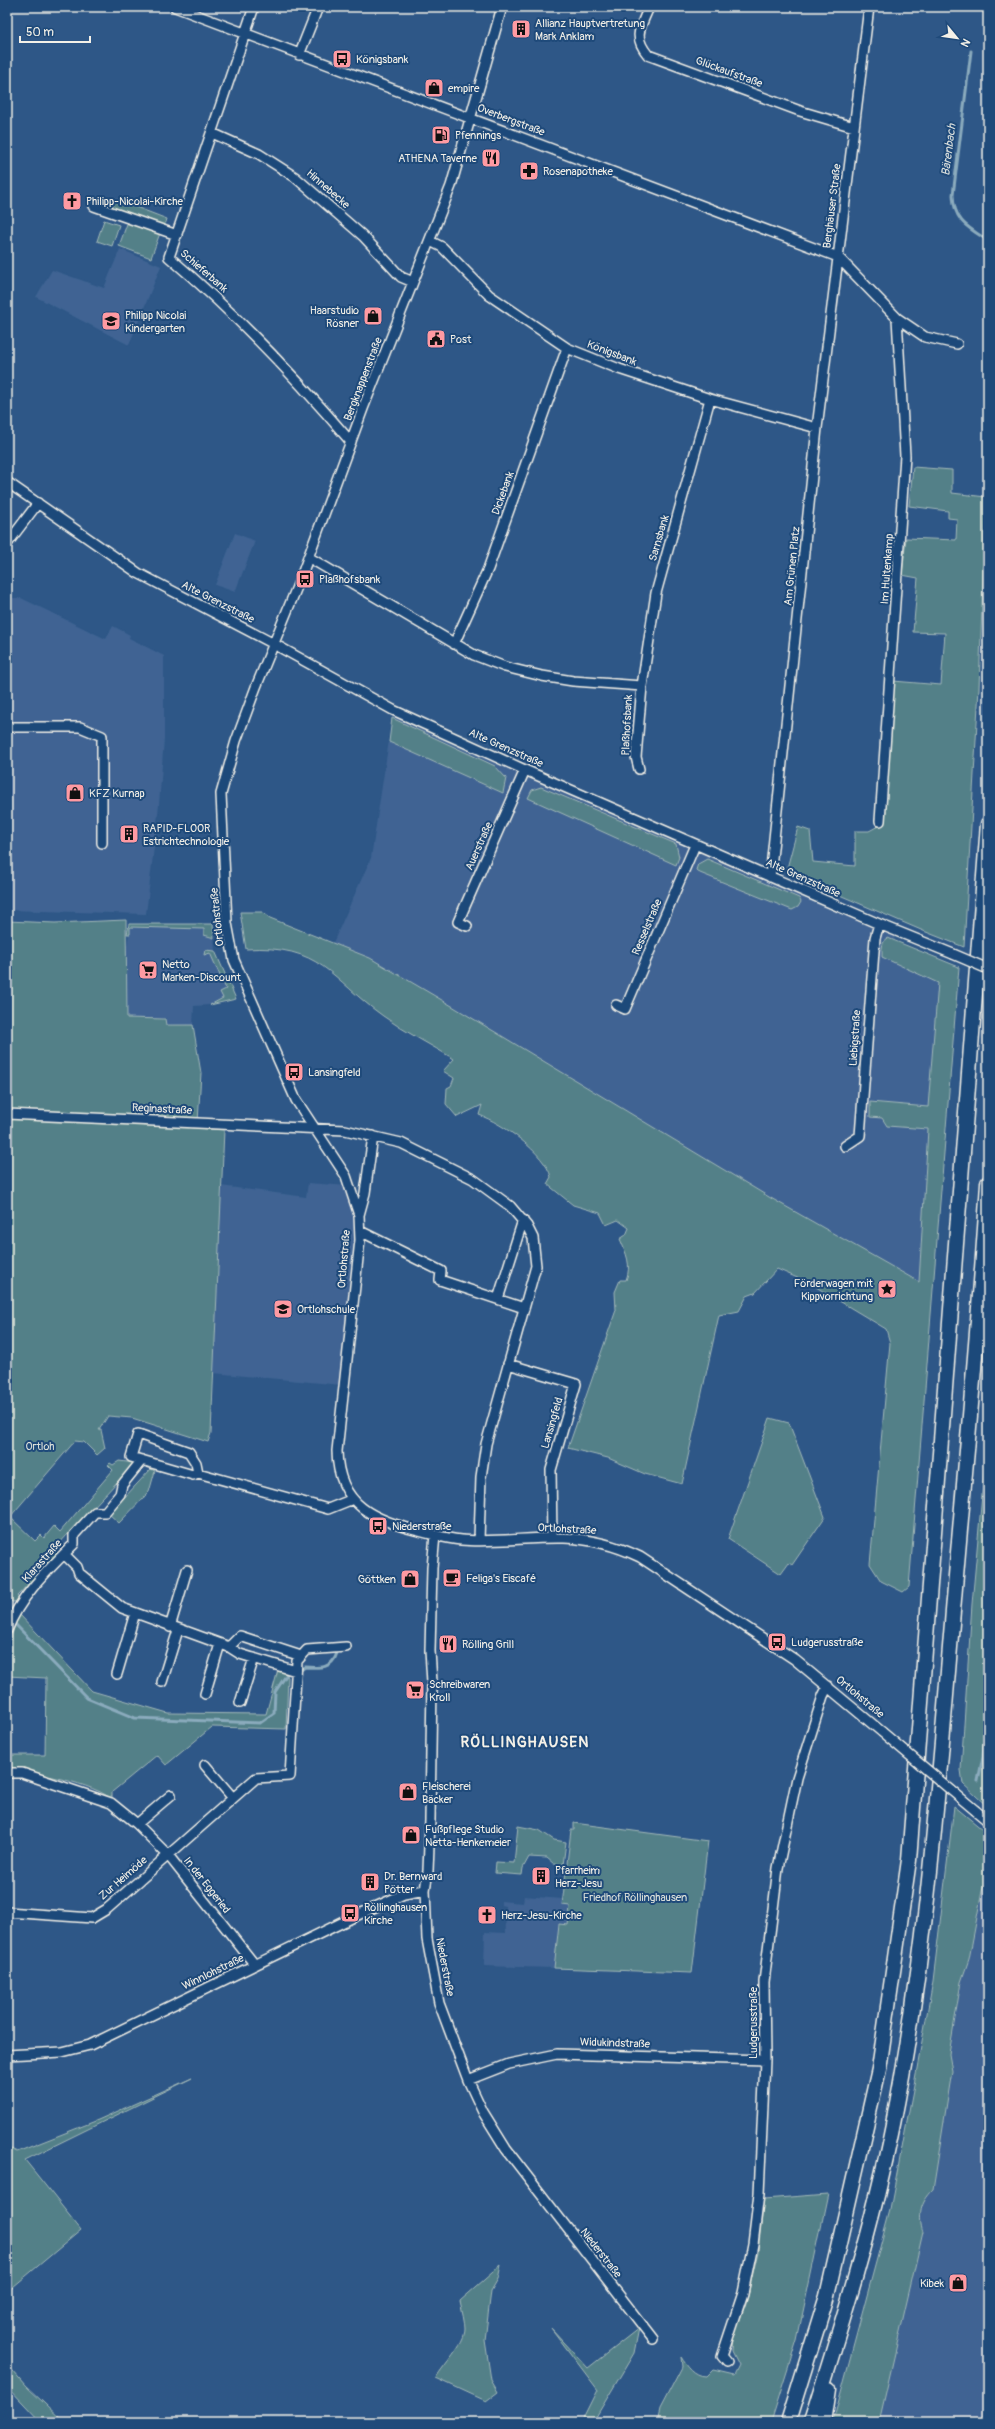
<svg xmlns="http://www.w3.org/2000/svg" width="995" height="2429" viewBox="0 0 995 2429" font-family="Pangolin,sans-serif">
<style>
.built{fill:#3f6493}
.green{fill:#528088;stroke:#a3b8b8}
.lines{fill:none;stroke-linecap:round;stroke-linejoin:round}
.stream{stroke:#8babbd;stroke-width:3}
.minor-casing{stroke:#f4f1e8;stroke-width:12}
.highway-casing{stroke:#f4f1e8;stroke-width:17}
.minor{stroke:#1f4a7a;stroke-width:9}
.highway{stroke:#1f4a7a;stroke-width:14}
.minor-bridge-casing{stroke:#f4f1e8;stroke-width:12;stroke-linecap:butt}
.minor-bridge{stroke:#1f4a7a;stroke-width:9}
.labels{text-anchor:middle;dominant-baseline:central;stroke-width:4;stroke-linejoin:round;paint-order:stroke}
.poi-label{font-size:11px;fill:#f4f1e8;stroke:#1f4a7a;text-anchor:start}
.street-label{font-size:11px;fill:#f4f1e8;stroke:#1f4a7a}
.park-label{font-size:11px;fill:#dce0da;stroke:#1f4a7a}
.water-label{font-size:12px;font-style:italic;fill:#dadfdd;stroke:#1f4a7a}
.district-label{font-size:15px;font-weight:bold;letter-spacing:1px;fill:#f4f1e8;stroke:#1f4a7a}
</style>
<rect width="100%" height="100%" fill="#2e5787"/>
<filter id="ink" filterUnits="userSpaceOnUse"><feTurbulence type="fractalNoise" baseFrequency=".025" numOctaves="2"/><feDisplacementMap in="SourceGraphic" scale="8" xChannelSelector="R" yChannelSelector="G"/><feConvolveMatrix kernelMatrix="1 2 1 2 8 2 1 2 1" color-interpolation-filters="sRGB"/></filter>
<g filter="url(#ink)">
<path class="built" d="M600,7H619L616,14Z
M120,249L161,266L129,345L36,297L52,270L104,288Z
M235,533L255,541L235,592L215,585Z
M7,598H21L106,639L113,626L130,635L129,638L164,656V739L159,805L146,914L7,910Z
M393,714L895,931L894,962L938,983L928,1107L870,1102L887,1126L928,1129L919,1282L769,1197L452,1006L370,958L332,945L371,858Z
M130,927L204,929L206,936L214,938L215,951L205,950V955L210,953L226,989L221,992L223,998L209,1005L194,1006L193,1025L166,1024V1018H127V945Z
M308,1183L348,1186L354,1201L358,1239L342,1385L213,1373L221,1186L306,1197Z
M988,1877V2422H879L923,2232L919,2217L924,2199L933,2190L952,2071L949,2054L961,1982L969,1959L982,1891Z
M524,1896L563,1899L562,1905L570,1906L568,1925H559L554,1968L484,1966L485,1932L506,1933L505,1906L501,1905V1901L523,1903Z"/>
<path class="green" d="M115,199L167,219L164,228L112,208Z
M104,220L119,225L112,246L97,241Z
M128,221L160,233L151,258L119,246Z
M913,467L952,470V493L986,497L979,688L964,947L921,930L786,872L798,827L810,831L813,862L855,866V831H869L882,824L893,681L941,685L945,633L913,632L918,578L902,575L906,538L956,540L957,519L948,518V511L909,506Z
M392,718L495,766L506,778L503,793L389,742Z
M541,787L676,844L679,857L676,865L528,798L532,790Z
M707,859L799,898L801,902L798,907L792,910L700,873L696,870L698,864Z
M240,912H262L270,918L370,958L452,1006L769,1197L919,1282L928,1129L887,1126L882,1118L870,1117V1102L928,1107L938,983L882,957C882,949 881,942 888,938L959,967L909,1587L903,1592L881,1581L870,1564L890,1343L886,1329L811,1284L777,1269L755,1293L747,1296L739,1311L719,1315L682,1484L645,1474L608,1458L568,1448L616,1310L615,1292L620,1280H626C632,1265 626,1253 620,1239L626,1235L629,1228L618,1220L606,1225L600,1213L573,1205L547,1184L551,1177C545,1153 502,1123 479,1115L482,1105L457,1117L446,1104L447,1088L451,1086L454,1078L443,1071L454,1059C431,1045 405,1032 383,1016C330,978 321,944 246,949Z
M126,920L127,1018L165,1019L166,1025H193L201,1073L198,1122L7,1112V921L55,923Z
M129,924H213L214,938L204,935V929L130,927V934H127Z
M205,950L215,951L236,999L210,1005L223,998L220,992L226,989L210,953L204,955Z
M7,1119L85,1120L224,1130L211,1433L208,1442L132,1418L108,1416L99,1430H101L105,1448L97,1455L84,1442L75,1441L10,1517L35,1541L41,1535L44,1538L54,1526L60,1532L113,1470L108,1465L110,1463L113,1465L119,1461L135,1463L54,1549L58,1553L17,1596L21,1601L12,1602L7,1596Z
M770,1418L789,1423L825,1517L792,1565L789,1563L781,1574L728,1539Z
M988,1429V1807L963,1784L961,1770L972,1604Z
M151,1469L155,1471L149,1492L119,1523L109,1514Z
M19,1614L92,1691L168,1713L266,1714L278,1670L284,1672L288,1677L286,1729L212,1727L166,1765L157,1755L112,1792V1800C98,1784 29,1771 7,1769V1755H45L46,1678L7,1676L11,1637Z
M954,1806L988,1834V1877L982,1891L969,1959L961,1982L949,2054L952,2071L933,2190C920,2203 918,2215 923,2232L879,2422H833L890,2210L916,2074L933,1981Z
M574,1823L708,1841L692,1973L554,1968L559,1924L568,1925L570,1906L562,1905L571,1830H574Z
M518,1826L539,1830L554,1840L566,1842L563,1865L554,1864L547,1858L529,1857L523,1868L522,1875L495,1873L496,1862L514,1863Z
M192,2078L25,2160L81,2230L7,2292V2147L17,2152L98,2120Z
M828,2194L797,2340L771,2422H657L660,2409L682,2367L681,2357C687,2366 694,2377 706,2377L713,2370L734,2375L739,2365L732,2351L733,2337L746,2303L758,2252L764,2199Z
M501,2265L498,2279L491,2291L485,2340L491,2380L498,2392L486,2401L436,2378C443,2365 465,2344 465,2329C465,2321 462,2310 460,2301Z
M551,2328L588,2368L639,2328L634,2353L593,2422H582L598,2390Z
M7,2364L25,2385L64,2422H41L7,2386Z"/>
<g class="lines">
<path class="stream" d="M971,51L953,195C954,219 965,226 984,238
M15,1624L87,1698L135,1718L260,1723L274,1713L275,1692L287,1674
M301,1670L305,1667C320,1668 332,1669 337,1653
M978,1781L983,1756L988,1698"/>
<defs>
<path id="minor" d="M175,7L838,257L897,318L925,337L957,344
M254,7L169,257C236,314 294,375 351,442
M502,7L451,186L364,406L301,577L256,687L236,741L221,794L227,923L234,960L296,1100L346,1176L359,1215L360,1240L337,1451C338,1506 375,1521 423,1532C435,1535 448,1539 461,1540C495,1543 530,1537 564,1538C591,1539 615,1545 640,1557L794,1659L882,1732
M649,7C641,27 632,36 648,55L800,111L854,127
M299,55L318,7
M212,133L259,154L295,177L363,236L401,277L413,282
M94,206L177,235
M430,241L442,247L489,295L567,348L619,369L710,399L817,428
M7,482L138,573L274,644L393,710L525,770L879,924L953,954
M7,544L38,503
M308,557L474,655L505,667L542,676L573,681L642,686
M454,644L488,569L567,348
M7,727H80L102,736V843
M639,769L636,757L642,686L656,593L710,399
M880,821L905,456L897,318
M770,877L817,428L869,7
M467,926L458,922L525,770
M616,1005L625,1009L695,845
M7,1114L345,1130L401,1143L473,1179L510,1206L527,1226L533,1238L536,1266L486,1444L481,1477L479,1540
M845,1146L860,1136L875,938L879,924
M359,1215L365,1193L373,1136
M360,1231L441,1271L440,1280L524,1308
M498,1299L523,1220
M508,1364L576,1384L551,1470L552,1538
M198,1473L196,1463L189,1452L138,1434L131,1457L193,1475L198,1473L328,1509L353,1499
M435,1535L432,1568L430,1651L432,1682L430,1820L428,1871L425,1890L427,1939L439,2003L468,2080L483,2112L506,2149L653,2339
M64,1554L77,1567L79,1573L122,1608L229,1647L240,1654L296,1671
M170,1627L187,1570
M7,1630C21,1595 48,1570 74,1544V1535L95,1512H105L120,1494L122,1485L142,1460
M229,1647L240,1636L301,1656
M117,1674L135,1613
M162,1682L178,1630
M205,1694L220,1644
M240,1703L254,1658
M205,1765L233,1798
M7,1773H22L111,1803L137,1824L168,1855L255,1965
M976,1811L988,1821
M137,1824L171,1795
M7,1912L92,1918L107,1909L256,1778L290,1776L297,1661L307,1650L346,1647
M7,2055L62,2052L90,2045L364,1912L404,1894L425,1890
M468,2080L509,2064L557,2054L765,2060
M727,2362L722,2356L743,2293L753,2244L759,2194L765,2060L764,1982L778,1868L797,1778L823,1696L828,1686"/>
<path id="highway" d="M788,2422L827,2296L879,2069L909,1860L988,824
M811,2422C842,2324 873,2225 893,2124C926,1959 938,1791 952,1623C964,1477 979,1330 988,1183
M824,2422L829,2389"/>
</defs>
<use href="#minor" class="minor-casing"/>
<use href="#highway" class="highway-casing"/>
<use href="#minor" class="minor"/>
<use href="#highway" class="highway"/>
<defs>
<path id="minor-bridge" d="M953,954L988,969
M882,1732L976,1811"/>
</defs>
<use href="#minor-bridge" class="minor-bridge-casing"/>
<use href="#minor-bridge" class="minor-bridge"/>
</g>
</g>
<defs>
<symbol id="building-square" viewBox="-11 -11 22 22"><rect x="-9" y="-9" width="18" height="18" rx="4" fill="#ff9aa2" stroke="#1f4a7a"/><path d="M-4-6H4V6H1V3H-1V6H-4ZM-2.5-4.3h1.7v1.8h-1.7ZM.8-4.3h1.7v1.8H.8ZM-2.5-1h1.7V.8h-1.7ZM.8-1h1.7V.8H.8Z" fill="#111"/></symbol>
<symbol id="bus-square" viewBox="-11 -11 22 22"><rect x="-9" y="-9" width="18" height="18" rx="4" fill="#ff9aa2" stroke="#1f4a7a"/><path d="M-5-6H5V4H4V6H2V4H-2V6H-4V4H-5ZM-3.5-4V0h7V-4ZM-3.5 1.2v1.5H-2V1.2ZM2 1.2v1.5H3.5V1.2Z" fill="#111"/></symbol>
<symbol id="shop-square" viewBox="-11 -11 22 22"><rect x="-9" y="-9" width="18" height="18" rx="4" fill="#ff9aa2" stroke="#1f4a7a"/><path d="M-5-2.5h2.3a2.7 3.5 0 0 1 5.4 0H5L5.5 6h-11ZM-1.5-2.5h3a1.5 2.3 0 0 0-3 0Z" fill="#111"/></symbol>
<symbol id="fuel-square" viewBox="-11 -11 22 22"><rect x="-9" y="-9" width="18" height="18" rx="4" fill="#ff9aa2" stroke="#1f4a7a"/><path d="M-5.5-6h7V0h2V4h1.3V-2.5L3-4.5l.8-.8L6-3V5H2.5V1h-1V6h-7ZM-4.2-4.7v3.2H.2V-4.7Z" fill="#111"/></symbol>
<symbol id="restaurant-square" viewBox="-11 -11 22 22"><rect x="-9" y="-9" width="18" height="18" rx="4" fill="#ff9aa2" stroke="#1f4a7a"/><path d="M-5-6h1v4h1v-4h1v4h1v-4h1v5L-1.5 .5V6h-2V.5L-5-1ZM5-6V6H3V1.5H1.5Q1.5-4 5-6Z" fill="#111"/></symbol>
<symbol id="pharmacy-square" viewBox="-11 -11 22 22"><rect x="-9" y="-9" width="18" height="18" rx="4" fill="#ff9aa2" stroke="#1f4a7a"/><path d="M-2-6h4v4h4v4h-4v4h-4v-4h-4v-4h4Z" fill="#111"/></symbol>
<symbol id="church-square" viewBox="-11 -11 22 22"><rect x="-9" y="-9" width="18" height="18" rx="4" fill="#ff9aa2" stroke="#1f4a7a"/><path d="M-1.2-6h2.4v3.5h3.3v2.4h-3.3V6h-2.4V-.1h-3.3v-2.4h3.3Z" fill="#111"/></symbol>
<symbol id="school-square" viewBox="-11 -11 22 22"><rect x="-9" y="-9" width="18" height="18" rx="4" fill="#ff9aa2" stroke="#1f4a7a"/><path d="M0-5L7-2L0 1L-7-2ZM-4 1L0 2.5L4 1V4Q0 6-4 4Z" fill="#111"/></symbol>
<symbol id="civic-square" viewBox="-11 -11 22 22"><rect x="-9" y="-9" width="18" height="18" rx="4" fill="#ff9aa2" stroke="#1f4a7a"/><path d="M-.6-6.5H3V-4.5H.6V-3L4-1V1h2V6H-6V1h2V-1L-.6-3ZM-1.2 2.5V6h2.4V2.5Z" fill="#111"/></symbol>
<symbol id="supermarket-square" viewBox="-11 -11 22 22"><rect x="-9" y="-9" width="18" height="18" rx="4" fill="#ff9aa2" stroke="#1f4a7a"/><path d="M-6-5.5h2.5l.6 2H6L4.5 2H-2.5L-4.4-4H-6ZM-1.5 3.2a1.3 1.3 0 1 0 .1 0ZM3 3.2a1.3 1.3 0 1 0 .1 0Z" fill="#111"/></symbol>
<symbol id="sight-square" viewBox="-11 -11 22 22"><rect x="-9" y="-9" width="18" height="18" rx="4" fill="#ff9aa2" stroke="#1f4a7a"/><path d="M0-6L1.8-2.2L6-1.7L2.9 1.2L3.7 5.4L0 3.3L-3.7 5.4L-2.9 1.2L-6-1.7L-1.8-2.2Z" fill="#111"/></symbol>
<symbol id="cafe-square" viewBox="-11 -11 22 22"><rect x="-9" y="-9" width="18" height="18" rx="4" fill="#ff9aa2" stroke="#1f4a7a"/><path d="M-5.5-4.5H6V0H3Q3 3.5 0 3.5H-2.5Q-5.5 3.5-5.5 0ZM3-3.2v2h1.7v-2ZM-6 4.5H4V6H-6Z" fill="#111"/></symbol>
</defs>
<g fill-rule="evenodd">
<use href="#building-square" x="510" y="18" width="22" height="22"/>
<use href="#bus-square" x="331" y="48" width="22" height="22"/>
<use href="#shop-square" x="423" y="77" width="22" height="22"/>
<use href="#fuel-square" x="430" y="124" width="22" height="22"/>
<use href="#restaurant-square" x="480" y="147" width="22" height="22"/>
<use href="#pharmacy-square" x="518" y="160" width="22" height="22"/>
<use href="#church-square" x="61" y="190" width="22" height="22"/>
<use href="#shop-square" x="362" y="305" width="22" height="22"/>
<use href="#school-square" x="100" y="310" width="22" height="22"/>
<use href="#civic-square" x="425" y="328" width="22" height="22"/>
<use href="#bus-square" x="294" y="568" width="22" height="22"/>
<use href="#shop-square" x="64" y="782" width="22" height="22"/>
<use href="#building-square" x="118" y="823" width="22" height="22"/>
<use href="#supermarket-square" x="137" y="959" width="22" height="22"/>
<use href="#bus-square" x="283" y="1061" width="22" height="22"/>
<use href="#sight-square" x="876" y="1278" width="22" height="22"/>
<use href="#school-square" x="272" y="1298" width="22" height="22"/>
<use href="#bus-square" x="367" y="1515" width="22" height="22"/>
<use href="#cafe-square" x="441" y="1567" width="22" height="22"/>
<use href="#shop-square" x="399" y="1568" width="22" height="22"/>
<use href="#bus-square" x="766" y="1631" width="22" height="22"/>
<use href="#restaurant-square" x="437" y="1633" width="22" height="22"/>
<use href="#supermarket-square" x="404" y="1679" width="22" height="22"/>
<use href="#shop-square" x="397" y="1781" width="22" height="22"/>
<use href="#shop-square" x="400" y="1824" width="22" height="22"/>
<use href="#building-square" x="530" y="1865" width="22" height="22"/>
<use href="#building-square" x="359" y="1871" width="22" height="22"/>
<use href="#bus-square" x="339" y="1902" width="22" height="22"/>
<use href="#church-square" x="476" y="1904" width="22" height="22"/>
<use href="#shop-square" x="947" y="2272" width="22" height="22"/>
</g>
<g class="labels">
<g class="poi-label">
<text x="535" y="23">Allianz Hauptvertretung<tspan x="535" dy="13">Mark Anklam</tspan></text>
<text x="356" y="59">Königsbank</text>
<text x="448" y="88">empire</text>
<text x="455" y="135">Pfennings</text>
<text x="477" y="158" text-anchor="end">ATHENA Taverne</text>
<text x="543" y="171">Rosenapotheke</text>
<text x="86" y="201">Philipp-Nicolai-Kirche</text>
<text x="359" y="310" text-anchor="end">Haarstudio<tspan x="359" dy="13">Rösner</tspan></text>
<text x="125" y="315">Philipp Nicolai<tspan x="125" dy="13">Kindergarten</tspan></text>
<text x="450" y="339">Post</text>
<text x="319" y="579">Plaßhofsbank</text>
<text x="89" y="793">KFZ Kurnap</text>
<text x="143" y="828">RAPID-FLOOR<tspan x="143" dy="13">Estrichtechnologie</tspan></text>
<text x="162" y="964">Netto<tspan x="162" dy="13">Marken-Discount</tspan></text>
<text x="308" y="1072">Lansingfeld</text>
<text x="873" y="1283" text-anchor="end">Förderwagen mit<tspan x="873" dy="13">Kippvorrichtung</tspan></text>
<text x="297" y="1309">Ortlohschule</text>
<text x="392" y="1526">Niederstraße</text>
<text x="466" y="1578">Feliga's Eiscafé</text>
<text x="396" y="1579" text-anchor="end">Göttken</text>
<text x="791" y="1642">Ludgerusstraße</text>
<text x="462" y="1644">Rölling Grill</text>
<text x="429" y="1684">Schreibwaren<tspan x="429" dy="13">Kroll</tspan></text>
<text x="422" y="1786">Fleischerei<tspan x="422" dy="13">Bäcker</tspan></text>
<text x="425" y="1829">Fußpflege Studio<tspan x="425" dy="13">Netta-Henkemeier</tspan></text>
<text x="555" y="1870">Pfarrheim<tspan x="555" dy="13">Herz-Jesu</tspan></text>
<text x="384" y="1876">Dr. Bernward<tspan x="384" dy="13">Pötter</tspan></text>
<text x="364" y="1907">Röllinghausen<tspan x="364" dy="13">Kirche</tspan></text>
<text x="501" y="1915">Herz-Jesu-Kirche</text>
<text x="944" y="2283" text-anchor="end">Kibek</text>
</g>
<g class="street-label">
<text transform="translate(729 72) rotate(20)">Glückaufstraße</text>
<text transform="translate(511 120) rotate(21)">Overbergstraße</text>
<text transform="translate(328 189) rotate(41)">Hinnebecke</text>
<text transform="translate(832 206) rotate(-83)">Berghäuser Straße</text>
<text transform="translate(204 271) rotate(41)">Schieferbank</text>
<text transform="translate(612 353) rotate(21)">Königsbank</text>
<text transform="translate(363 379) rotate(-69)">Bergknappenstraße</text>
<text transform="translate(503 493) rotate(-70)">Dickebank</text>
<text transform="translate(659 538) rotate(-74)">Sarnsbank</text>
<text transform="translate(792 566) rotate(-84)">Am Grünen Platz</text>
<text transform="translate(887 569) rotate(-86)">Im Hultenkamp</text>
<text transform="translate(218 602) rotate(27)">Alte Grenzstraße</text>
<text transform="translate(627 725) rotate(-87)">Plaßhofsbank</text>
<text transform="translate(506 748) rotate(24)">Alte Grenzstraße</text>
<text transform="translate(479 846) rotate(-66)">Auerstraße</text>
<text transform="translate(803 878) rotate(24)">Alte Grenzstraße</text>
<text transform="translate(217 917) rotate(-96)">Ortlohstraße</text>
<text transform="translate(647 927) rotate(-67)">Resselstraße</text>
<text transform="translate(855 1038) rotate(-86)">Liebigstraße</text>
<text transform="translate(162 1109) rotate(3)">Reginastraße</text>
<text transform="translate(344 1259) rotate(-85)">Ortlohstraße</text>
<text transform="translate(552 1423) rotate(-74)">Lansingfeld</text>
<text transform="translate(567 1529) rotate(3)">Ortlohstraße</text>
<text transform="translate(42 1561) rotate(-48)">Klarastraße</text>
<text transform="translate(860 1697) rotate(40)">Ortlohstraße</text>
<text transform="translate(123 1878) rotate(-41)">Zur Heimöde</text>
<text transform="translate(207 1885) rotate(52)">In der Eggeried</text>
<text transform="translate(445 1967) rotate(79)">Niederstraße</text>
<text transform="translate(213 1972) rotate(-26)">Winnlohstraße</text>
<text transform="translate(753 2023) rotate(-90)">Ludgerusstraße</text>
<text transform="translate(615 2043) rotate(2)">Widukindstraße</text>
<text transform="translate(601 2253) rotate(52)">Niederstraße</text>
</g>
<g class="park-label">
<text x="40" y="1446">Ortloh</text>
<text x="635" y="1897">Friedhof Röllinghausen</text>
</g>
<g class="water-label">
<text transform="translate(949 150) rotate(-83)">Bärenbach</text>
</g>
<g class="district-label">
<text x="525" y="1742">RÖLLINGHAUSEN</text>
</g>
</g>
<rect width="995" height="2429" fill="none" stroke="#1f4a7a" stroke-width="24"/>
<rect x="12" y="12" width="971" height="2405" fill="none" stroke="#f4f1e8" stroke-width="1.5" filter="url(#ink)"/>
<g transform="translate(957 38) rotate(119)" stroke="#1f4a7a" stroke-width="3" paint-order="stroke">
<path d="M0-3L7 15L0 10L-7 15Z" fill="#f4f1e8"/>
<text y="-6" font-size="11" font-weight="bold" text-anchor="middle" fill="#f4f1e8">N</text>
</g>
<path d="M20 36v6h70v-6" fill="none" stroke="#f4f1e8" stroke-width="2"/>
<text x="26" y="36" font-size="12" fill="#f4f1e8" stroke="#1f4a7a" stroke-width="3" paint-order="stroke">50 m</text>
</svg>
